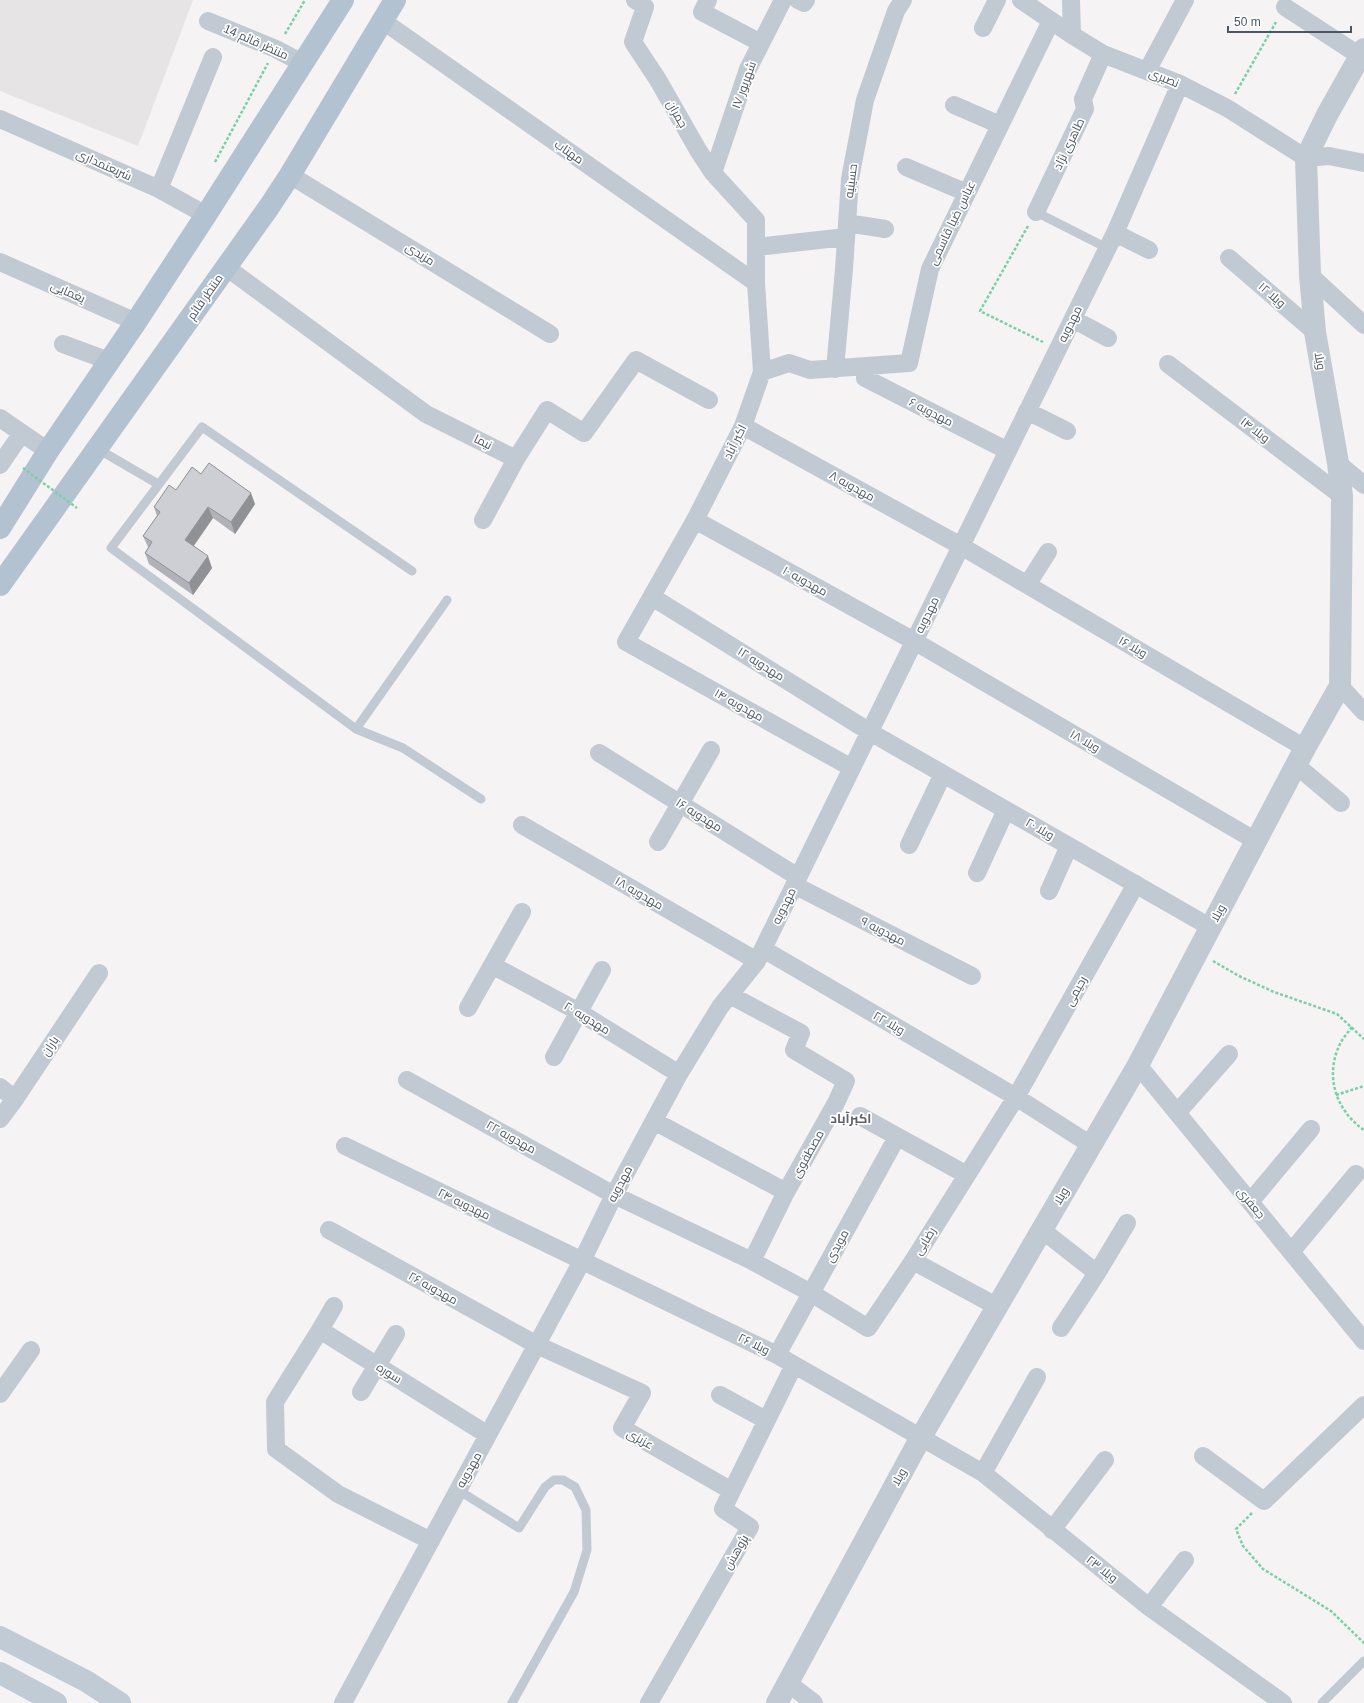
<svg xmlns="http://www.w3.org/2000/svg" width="1364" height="1703" viewBox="0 0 1364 1703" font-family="Helvetica,Cairo,sans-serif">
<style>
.education{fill:#e6e4e5}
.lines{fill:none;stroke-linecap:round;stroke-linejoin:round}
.path{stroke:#7ad0a6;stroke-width:2.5;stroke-dasharray:3 2;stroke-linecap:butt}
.service{stroke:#c1cad2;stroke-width:9}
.minor{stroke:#c1cad2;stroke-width:18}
.tertiary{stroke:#c1cad2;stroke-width:22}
.secondary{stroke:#c1cbd6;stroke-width:22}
.primary{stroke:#b3c2d1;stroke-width:22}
.path-bridge{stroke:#7ad0a6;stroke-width:2.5;stroke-dasharray:3 2;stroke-linecap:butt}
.wall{fill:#b0b2b7}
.shaded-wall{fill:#909195}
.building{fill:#cdcfd5;stroke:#909195}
.labels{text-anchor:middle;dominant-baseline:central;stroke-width:3.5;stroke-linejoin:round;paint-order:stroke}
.street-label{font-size:12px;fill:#4a5661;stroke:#fff}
.neighbourhood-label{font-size:13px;font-weight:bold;fill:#5f6368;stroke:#fff}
</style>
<rect width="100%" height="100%" fill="#f5f3f3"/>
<path class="education" d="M0,0H193L138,146L0,91Z"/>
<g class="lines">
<path class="path" d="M285,34L305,0
M1235,94L1276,22
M215,162L268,63
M1028,226L980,311L1043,342
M1213,961L1239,976L1274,992L1337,1014L1364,1039
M1352,1027C1348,1032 1344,1037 1341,1042C1324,1074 1335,1110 1364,1130
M1336,1095L1364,1086
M1252,1513L1236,1529L1243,1546L1263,1569L1331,1611L1364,1643"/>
<path class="service" d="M1036,212L1107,248
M98,449L158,484
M412,571L202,427L111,548L356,729L403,748L481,799
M356,729L447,600
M458,1490L519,1528L545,1487L554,1480H563L575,1487L586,1510L587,1550L574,1592L512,1703
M1322,1703L1364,1661"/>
<path class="minor" d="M635,0L645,7L633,42L658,80L698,150L713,173L756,220V283L762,372L743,426L695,520L626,642L852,768
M708,0L702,12L761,43
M798,0L804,3L806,0
M1021,0L1072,35L1103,54L1180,84L1227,108L1306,158L1329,156L1364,163
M1071,0L1072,35
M1285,7L1360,56
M208,21L276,49L304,64
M383,21L756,283
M983,28L997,0
M1147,71L1185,0
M954,105L1000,125
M0,119L159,189L206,215
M906,167L967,193
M713,173L748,69L783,0
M290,175L550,334
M159,189L213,57
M1036,212L1085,109L1083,99L1103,54
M847,223L885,229
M1115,233L1149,250
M756,247L846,237
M1229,258L1315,332
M0,262L136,322
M226,267L426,414L516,459L547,410L584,433L636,360L709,400
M1310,275L1364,325
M1073,319L1108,338
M63,344L109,361
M1168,364L1342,496
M866,367L865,378L1008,451
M835,369L844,269L850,179L865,100L896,11L903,0
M762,372L789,363L810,370L909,363L930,269L1051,21
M1027,411L1067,431
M0,418L48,451
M743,426L961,546L1305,748
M1338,463L1364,485
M0,465L22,433
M483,520L516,459
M695,520L914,641L1256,841
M1027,585L1048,552
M652,597L870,732L1210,927
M1340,686L1364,712
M599,753L798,877
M1296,765L1341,803
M522,825L757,961
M658,842L711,750
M909,845L943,774
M977,873L1006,810
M794,885L972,976
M1049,891L1069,846
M763,949L1016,1097L1091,1145
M492,965L579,1012L679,1074
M730,995L801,1033L794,1050L846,1081L836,1103L786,1192L752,1261
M468,1008L522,912
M554,1057L602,970
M1138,1065L1364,1341
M407,1080L614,1195L752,1261L811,1293L868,1328L913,1261L1016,1097L1136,884
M0,1087L15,1099
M1177,1113L1229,1054
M860,1116L967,1175
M0,1119L15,1099L99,973
M654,1121L786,1192
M345,1146L777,1355L983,1473L1149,1607L1283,1703
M1250,1202L1311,1129
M329,1230L537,1345L642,1393L622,1428L732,1491
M1042,1230L1097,1273
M1291,1252L1356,1174
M913,1261L998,1307
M1061,1328L1097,1273L1127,1223
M320,1330L334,1306
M777,1355L897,1137
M361,1392L396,1334
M0,1394L31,1350
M720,1395L766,1420
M1203,1456L1264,1501L1364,1405
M983,1473L1037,1377
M1052,1530L1105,1460
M431,1541L338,1494L276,1449L275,1402L320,1330L488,1435
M1149,1607L1185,1560
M788,1683L814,1703
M343,1703L582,1261L614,1195L679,1074L720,1007L757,961L1115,233L1180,84
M649,1703L750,1527L723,1509L794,1365"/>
<path class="tertiary" d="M777,1703L921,1437L1138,1065L1305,748L1340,686L1342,496L1338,463L1315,332L1310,275L1306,158L1327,115L1364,49"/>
<path class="secondary" d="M0,1637L86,1681L120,1703
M0,1673L56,1703"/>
<path class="primary" d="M0,528L48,451L136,322L206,215L343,0
M0,585L269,207L290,175L395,0"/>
<path class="path-bridge" d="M23,468L77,508"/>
</g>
<path class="wall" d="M201,474L255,504L235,534L213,518L194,546L212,568L193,595L149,564L145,553L148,548V547L143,536L157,516L154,507L176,490Z"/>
<path class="shaded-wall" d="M251,493L255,504L235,534L231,522Z
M208,507L213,518L189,552L185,540Z
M208,556L212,568L193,595L189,583Z"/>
<path class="building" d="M209,463L251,493L231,522L208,507L185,540L208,556L189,583L145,553L152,542L143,536L160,512L154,507L169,485L176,490L192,467L201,474Z"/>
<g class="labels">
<g class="street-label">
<text transform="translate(256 42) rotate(24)">منتظر قائم 14</text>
<text transform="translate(1164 78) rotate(22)">نصیری</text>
<text transform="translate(744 85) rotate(-70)">۱۷ شهریور</text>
<text transform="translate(677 114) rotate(60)">چمران</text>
<text transform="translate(1069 144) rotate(-64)">طاهری نژاد</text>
<text transform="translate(569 152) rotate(35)">مهتاب</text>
<text transform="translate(104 165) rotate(24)">شریعتمداری</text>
<text transform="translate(851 181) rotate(-83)">حسینیه</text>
<text transform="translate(952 223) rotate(-64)">عباس ضیا قاسمی</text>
<text transform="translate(420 254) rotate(32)">مزیدی</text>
<text transform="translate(68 292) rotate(24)">یغمایی</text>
<text transform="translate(1272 295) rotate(41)">ویلا ۱۲</text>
<text transform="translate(205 297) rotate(-55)">منتظر قائم</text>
<text transform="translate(1070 324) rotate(-64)">مهدویه</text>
<text transform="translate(1320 361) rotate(80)">ویلا</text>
<text transform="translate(931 412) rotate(27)">مهدویه ۶</text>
<text transform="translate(1255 430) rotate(37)">ویلا ۱۴</text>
<text transform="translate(483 442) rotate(26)">نیما</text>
<text transform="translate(735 442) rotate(-64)">اکبر آباد</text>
<text transform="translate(852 486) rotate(29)">مهدویه ۸</text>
<text transform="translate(805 581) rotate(29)">مهدویه ۱۰</text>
<text transform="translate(927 615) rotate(-64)">مهدویه</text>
<text transform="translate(1133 647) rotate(30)">ویلا ۱۶</text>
<text transform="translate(761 664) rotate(32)">مهدویه ۱۲</text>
<text transform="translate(739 705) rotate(29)">مهدویه ۱۴</text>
<text transform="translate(1085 741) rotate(30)">ویلا ۱۸</text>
<text transform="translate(699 815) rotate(32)">مهدویه ۱۶</text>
<text transform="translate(1040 829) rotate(30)">ویلا ۲۰</text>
<text transform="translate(639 893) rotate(30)">مهدویه ۱۸</text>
<text transform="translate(784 906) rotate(-64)">مهدویه</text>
<text transform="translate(1218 913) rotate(-62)">ویلا</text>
<text transform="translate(883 931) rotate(27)">مهدویه ۹</text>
<text transform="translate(1076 991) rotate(-61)">رحیمی</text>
<text transform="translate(587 1018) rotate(31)">مهدویه ۲۰</text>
<text transform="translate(889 1023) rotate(30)">ویلا ۲۲</text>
<text transform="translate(50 1046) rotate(-56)">باران</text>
<text transform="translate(511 1137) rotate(29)">مهدویه ۲۲</text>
<text transform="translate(808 1154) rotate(-61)">مصطفوی</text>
<text transform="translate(620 1184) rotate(-62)">مهدویه</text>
<text transform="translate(1061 1196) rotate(-60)">ویلا</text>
<text transform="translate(1251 1203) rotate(51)">جعفری</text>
<text transform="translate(464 1204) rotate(26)">مهدویه ۲۴</text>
<text transform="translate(925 1241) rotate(-58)">رضایی</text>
<text transform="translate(837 1246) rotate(-61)">مویدی</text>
<text transform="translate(433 1288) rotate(29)">مهدویه ۲۶</text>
<text transform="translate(754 1344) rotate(26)">ویلا ۲۶</text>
<text transform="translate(389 1373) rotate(32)">سوره</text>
<text transform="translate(640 1439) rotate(29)">عزیزی</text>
<text transform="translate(469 1470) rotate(-61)">مهدویه</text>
<text transform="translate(899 1477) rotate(-62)">ویلا</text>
<text transform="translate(736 1552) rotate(-60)">پژوهش</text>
<text transform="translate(1102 1569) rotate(38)">ویلا ۲۳</text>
</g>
<g class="neighbourhood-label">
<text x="851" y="1118">اکبرآباد</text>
</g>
</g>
<path d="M1228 26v6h123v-6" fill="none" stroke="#4a5661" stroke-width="2"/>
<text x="1234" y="26" font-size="12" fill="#4a5661" stroke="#ffffff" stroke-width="3" paint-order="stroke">50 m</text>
</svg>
